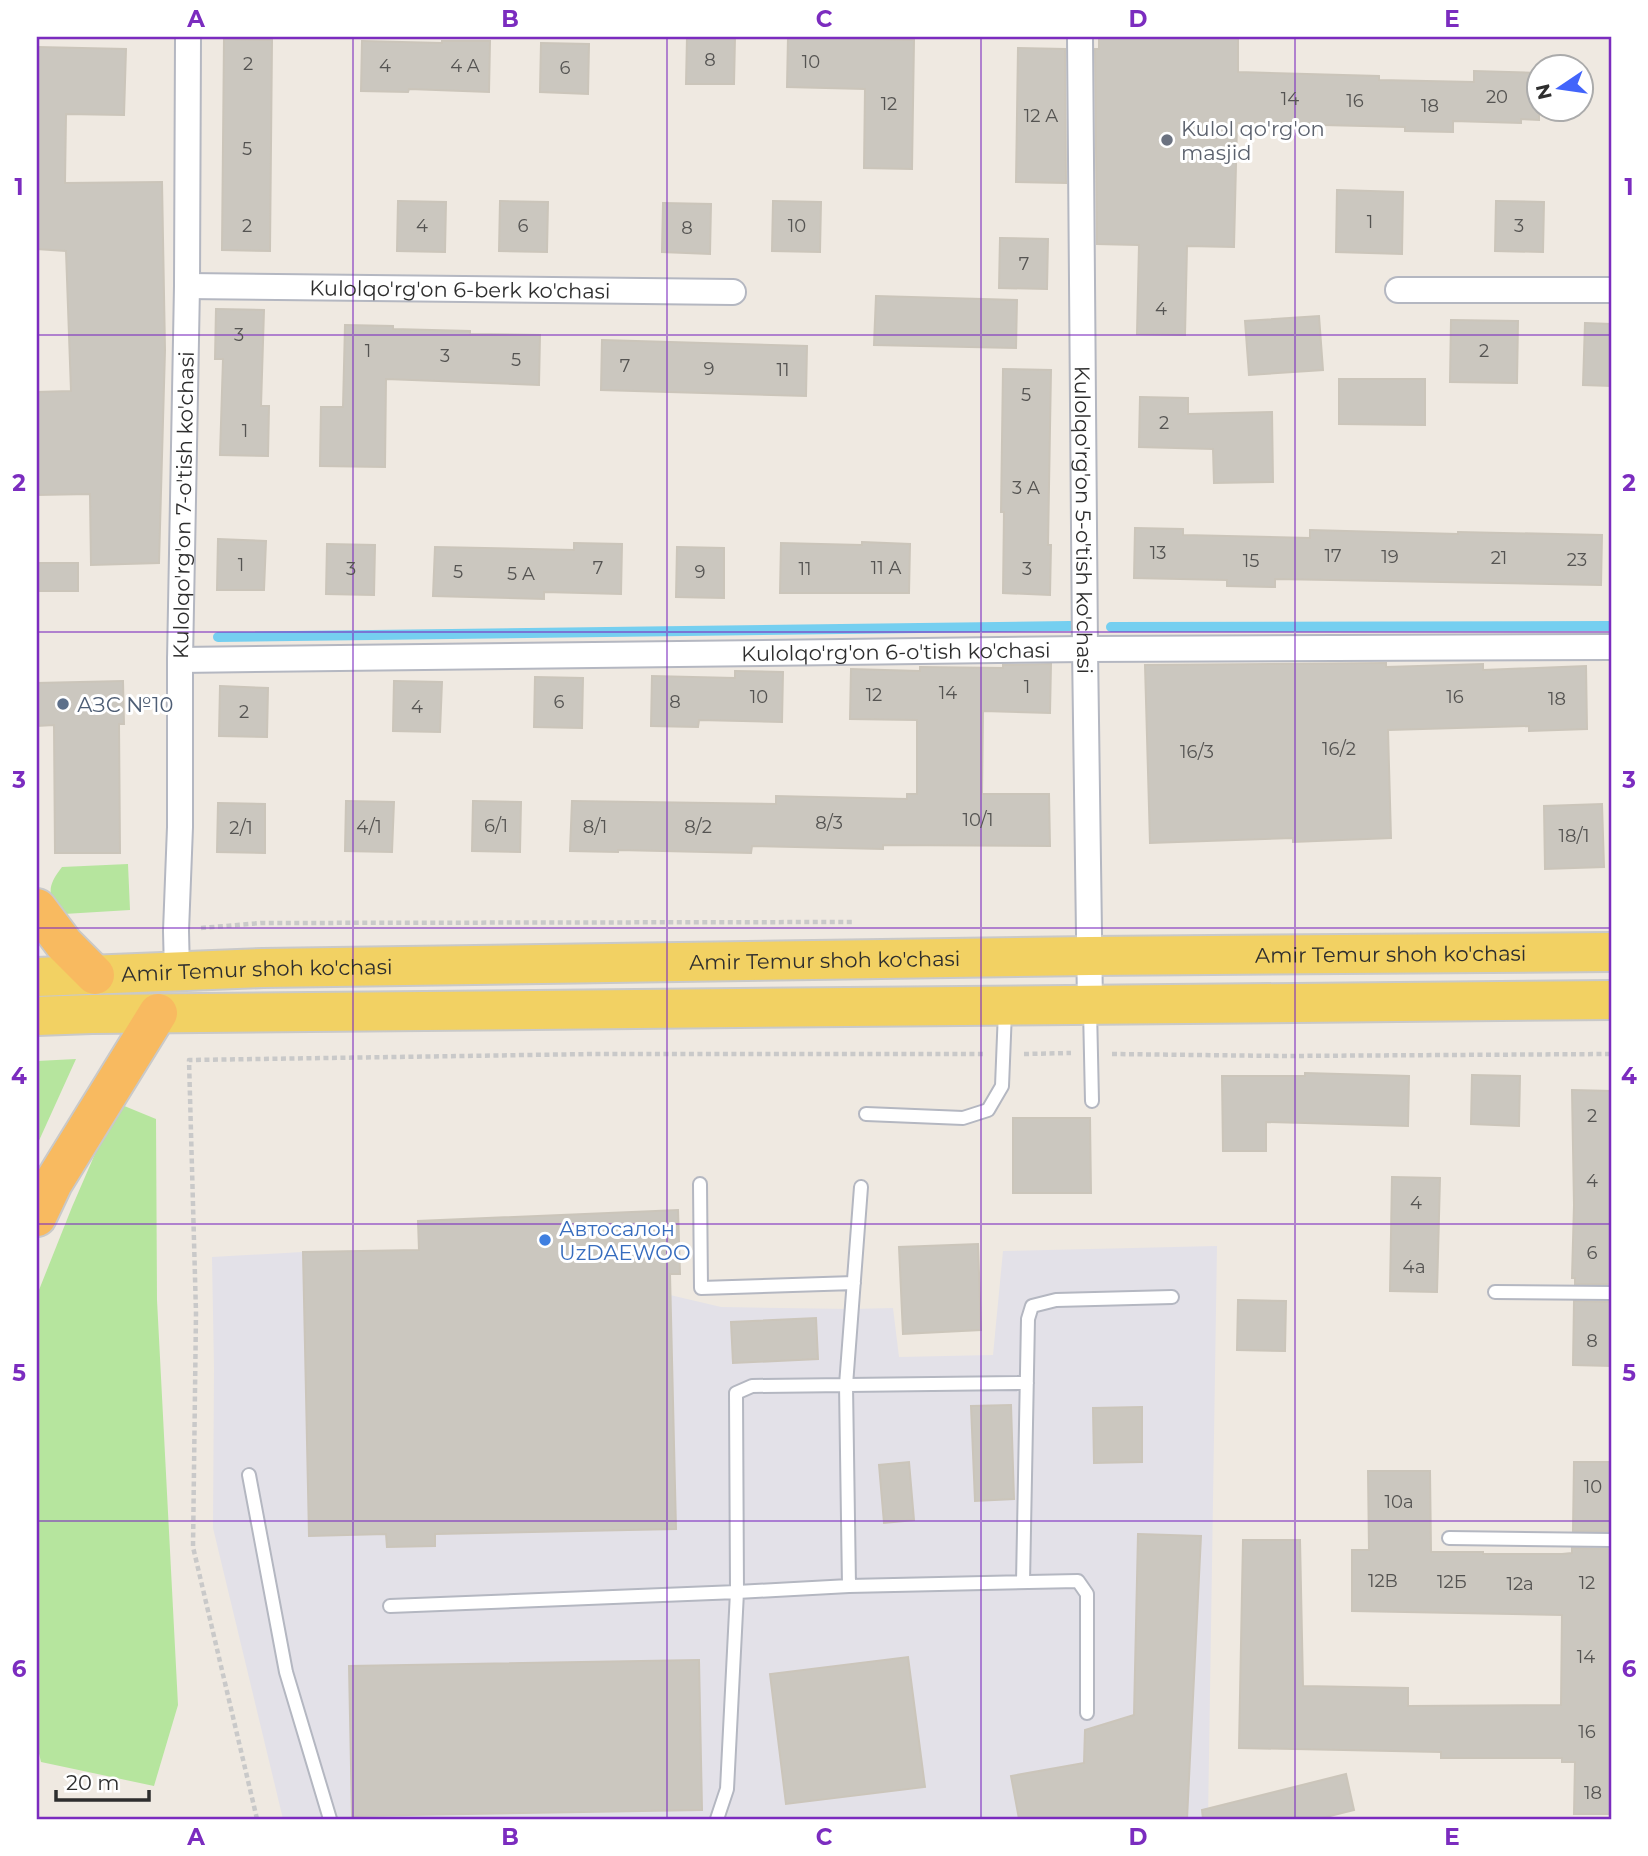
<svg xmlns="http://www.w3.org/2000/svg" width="1648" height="1856" viewBox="0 0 1648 1856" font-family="Montserrat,sans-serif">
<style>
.industrial{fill:#e3e1e8}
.green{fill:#b6e59e}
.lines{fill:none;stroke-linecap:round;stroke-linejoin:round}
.stream{stroke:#75cff0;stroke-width:10}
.building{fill:#cbc7bf;stroke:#cbc5ba;stroke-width:2}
.service-casing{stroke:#b4b7c1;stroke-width:16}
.minor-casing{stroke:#b4b7c1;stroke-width:28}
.primary-casing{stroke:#c9c9c9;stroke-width:42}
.trunk-casing{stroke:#c9c9c9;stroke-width:42}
.path{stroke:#c9c9c9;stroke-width:4.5;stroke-dasharray:5 3.5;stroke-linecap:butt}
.service{stroke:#fff;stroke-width:12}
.minor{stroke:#fff;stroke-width:24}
.primary{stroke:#f2d163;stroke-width:38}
.trunk{stroke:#f8ba60;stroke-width:38}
.grid{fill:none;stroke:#7b2cbf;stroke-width:2;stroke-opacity:0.55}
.worship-dot{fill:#6b7280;stroke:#fff;stroke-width:2.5}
.service-dot{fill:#5c6f8a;stroke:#fff;stroke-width:2.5}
.shop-dot{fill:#3f7fe0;stroke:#fff;stroke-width:2.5}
.labels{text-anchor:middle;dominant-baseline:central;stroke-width:6;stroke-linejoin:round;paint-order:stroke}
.number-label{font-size:18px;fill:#555452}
.worship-label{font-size:21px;fill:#5b616d;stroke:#fff;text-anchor:start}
.street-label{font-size:21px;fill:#2e2e2e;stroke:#fff}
.service-label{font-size:21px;fill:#4e5e75;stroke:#fff;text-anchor:start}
.shop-label{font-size:21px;fill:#366cbe;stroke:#fff;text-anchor:start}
.neatline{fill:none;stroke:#7b2cbf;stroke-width:2.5}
.grid-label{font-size:23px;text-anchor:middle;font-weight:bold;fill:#7b2cbf}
</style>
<rect width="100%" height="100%" fill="#efe9e1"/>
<path class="industrial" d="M1217,1246L1208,1819H283L213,1528L214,1368L212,1257L303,1252L388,1250L389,1301L670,1295L721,1307L852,1309L893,1308L899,1357L993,1355L1003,1251Z"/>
<path class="green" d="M128,864L130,910L64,914C46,897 47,886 62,867Z
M76,1059L37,1145V1061Z
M117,1103L156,1119L157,1300L178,1705L154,1786L41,1762L37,1745V1295L72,1207Z"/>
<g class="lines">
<path class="stream" d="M1111,627L1611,626
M218,637L1070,626"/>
</g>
<path class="building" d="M687,37H735L734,84H686Z
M788,37L914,40L912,169L864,168L865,89L787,87Z
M1099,37H1238V72L1379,76V80L1474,82V71L1539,73V120L1521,119V123L1453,121V132L1405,131V127L1237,123L1234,247L1187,246L1185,335L1137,334L1139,245L1097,244L1095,49H1099Z
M224,39L272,40L270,251L222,250Z
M362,41L442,43V41H490L489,92L409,89L408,92L361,91Z
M541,43L589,44L588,94L540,92Z
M37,47L126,49L124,115L66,114L65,183L162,182L165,350L159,563L91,565L90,494L37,495V392L71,391L66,251L37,249Z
M1018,48L1065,49L1066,183L1016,182Z
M1337,190L1403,192L1402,254L1336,252Z
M398,201L446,202L445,252L397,251Z
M500,201L548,202L547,252L499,251Z
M773,201L821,202L820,252L772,251Z
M1496,201L1544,202L1543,252L1495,251Z
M663,203L711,204L710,254L662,252Z
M1000,238L1048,239L1047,289L999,288Z
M876,296L1017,300L1016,348L874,345Z
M216,309L264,310L261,406H269L268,456L220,455L223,359H215Z
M1319,316L1323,370L1249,375L1245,321Z
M1451,320L1518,321L1517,383L1450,382Z
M1585,323L1611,324V386L1583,385Z
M345,325L393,326V329L470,331V334L540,335L539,385L386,379L385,467L320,466L321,407H343Z
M602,340L807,346L806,396L601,390Z
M1003,369L1051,370L1048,545H1051L1050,595L1003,593L1004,512H1001Z
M1339,379H1425V425L1339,424Z
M1140,397L1188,398V414L1272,412L1273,482L1214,483L1213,449L1139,447Z
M1135,528L1183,529V535L1310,538V530L1458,534V532L1602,535L1601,585L1275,579V587L1227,586V580L1134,578Z
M218,539L266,541L264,590H217Z
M862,542L910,544L909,593H780L781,543L862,545Z
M574,543L622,544L621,594L544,592V599L433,596L435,547L574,550Z
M327,544L375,545L374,595L326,594Z
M677,547L724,548V598L676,597Z
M37,563H78V591H37Z
M1386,663V667L1483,664V670L1586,666L1587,729L1529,731V726L1388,730L1391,838L1293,842V838L1150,843L1145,665Z
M1051,664L1050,713L983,711L982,794H1049L1050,846L883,845V849L752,846L751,853L618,850V852L570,851L572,801L776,804V796L907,799V794H917V720L850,719L851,669L920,671V667L1003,668V665Z
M735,671L783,672L782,722L699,720L698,727L651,726L652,676L735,678Z
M535,677L583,678L582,728L534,727Z
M123,681L124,724H119L120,853H55L54,725L37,726V683Z
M394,681L442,682L440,732L393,731Z
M220,686L268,688L267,737L219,736Z
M346,801L394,802L392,852L345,851Z
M473,801L521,802L520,852L472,851Z
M218,803L265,804V853L217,852Z
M1602,804L1604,867L1545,869L1544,806Z
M1305,1073L1409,1076L1408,1126L1266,1122V1151H1223L1222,1076H1305Z
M1472,1075L1520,1076L1519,1126L1471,1124Z
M1572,1090L1611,1091V1284H1575V1278H1572L1574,1205Z
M1013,1118H1090L1091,1193H1013Z
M1392,1177L1440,1178L1437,1292L1390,1291Z
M678,1210L680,1274H670L676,1529L435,1534V1546L387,1547L386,1534L309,1536L303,1252L419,1250L418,1221Z
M978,1244L981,1330L903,1334L899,1247Z
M1238,1300L1286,1301L1285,1351L1237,1350Z
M1574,1301L1611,1302V1366L1573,1365Z
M816,1318L818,1359L733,1363L731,1322Z
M1011,1405L1014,1499L975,1501L971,1406Z
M1142,1407V1462L1094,1463L1093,1408Z
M909,1462L914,1520L884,1523L879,1465Z
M1574,1462H1611V1531H1573Z
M1368,1471H1430L1431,1552H1483V1554H1562L1572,1553V1548L1611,1549V1814H1574L1575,1762H1562V1758H1441V1752L1239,1748L1243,1540H1300L1303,1686L1408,1688V1706L1561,1705L1562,1615L1352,1611V1550H1369Z
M1138,1534L1201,1536L1187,1819H1019L1011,1776L1084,1763L1085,1730L1134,1715Z
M908,1657L925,1787L786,1804L770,1674Z
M699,1660L702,1810L352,1816L349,1666Z
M1346,1774L1354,1810L1318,1819H1203L1202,1810Z"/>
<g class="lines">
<defs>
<path id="service" d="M1090,1009L1092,1101
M866,1114L963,1118L988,1110L1002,1086L1005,1011
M700,1184L701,1288L854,1283
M1495,1292L1611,1293
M249,1475L286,1672L330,1819
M1449,1538L1611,1540
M1023,1582L1028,1319L1032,1306L1056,1300L1172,1297
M849,1586L1078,1581L1087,1594V1713
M390,1606L737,1592L736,1393L752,1386L1027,1383
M717,1819L727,1789L737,1592L849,1586L846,1385L861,1187"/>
<g id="minor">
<path id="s1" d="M1080,37L1085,649L1090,1005"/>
<path id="s2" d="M187,286L733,292"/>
<path d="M1398,290H1611"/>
<path id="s3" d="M180,660L1085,649L1611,647"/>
<path id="s4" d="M177,972L176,931L180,827V660L187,286L188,37"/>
</g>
<g id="primary">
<path id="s5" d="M37,977L263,968L1090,956L1611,952"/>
<path d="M37,1016L92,1014L1611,1000"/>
</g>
<path id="trunk" d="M37,908L64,944L95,975
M37,1217L53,1183L158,1013"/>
</defs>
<use href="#service" class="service-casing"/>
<use href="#minor" class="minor-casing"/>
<use href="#primary" class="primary-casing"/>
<use href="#trunk" class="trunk-casing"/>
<path class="path" d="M201,928L261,923L854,922
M1024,1054L1071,1053
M1112,1054L1285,1056L1611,1054
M257,1819L193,1547L196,1313L189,1060L595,1054H984"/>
<use href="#service" class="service"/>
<use href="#minor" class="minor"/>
<use href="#primary" class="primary"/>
<use href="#trunk" class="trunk"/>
</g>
<path class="grid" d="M353,37V1819M667,37V1819M981,37V1819M1295,37V1819M37,335H1611M37,632H1611M37,928H1611M37,1224H1611M37,1521H1611"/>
<circle class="worship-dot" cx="1167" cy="140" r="7"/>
<circle class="service-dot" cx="63" cy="704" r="7"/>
<circle class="shop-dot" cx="545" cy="1240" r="7"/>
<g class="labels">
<g class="number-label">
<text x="710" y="60">8</text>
<text x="811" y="62">10</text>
<text x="248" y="64">2</text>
<text x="385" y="66">4</text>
<text x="465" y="66">4 A</text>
<text x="565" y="68">6</text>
<text x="1497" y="97">20</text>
<text x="1290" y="99">14</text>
<text x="1355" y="101">16</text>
<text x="889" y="104">12</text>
<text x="1430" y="106">18</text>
<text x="1041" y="116">12 A</text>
<text x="247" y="149">5</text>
<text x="1370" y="222">1</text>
<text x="247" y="226">2</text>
<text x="422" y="226">4</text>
<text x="523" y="226">6</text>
<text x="797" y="226">10</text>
<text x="1519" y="226">3</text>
<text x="687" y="228">8</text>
<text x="1024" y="264">7</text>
<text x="1161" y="309">4</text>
<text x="239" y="335">3</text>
<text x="368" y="351">1</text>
<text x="1484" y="351">2</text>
<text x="445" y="356">3</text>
<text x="516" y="360">5</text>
<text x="625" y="366">7</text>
<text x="709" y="369">9</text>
<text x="783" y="370">11</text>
<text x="1026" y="395">5</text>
<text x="1164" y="423">2</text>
<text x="245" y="431">1</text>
<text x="1026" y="488">3 A</text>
<text x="1158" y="553">13</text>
<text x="1333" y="556">17</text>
<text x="1390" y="557">19</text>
<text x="1499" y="558">21</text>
<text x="1577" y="560">23</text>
<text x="1251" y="561">15</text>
<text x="241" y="565">1</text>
<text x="598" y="568">7</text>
<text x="886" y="568">11 A</text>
<text x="351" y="569">3</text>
<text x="805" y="569">11</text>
<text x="1027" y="569">3</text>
<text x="458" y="572">5</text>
<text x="700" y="572">9</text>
<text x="521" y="574">5 A</text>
<text x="1027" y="687">1</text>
<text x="948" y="693">14</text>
<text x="874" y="695">12</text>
<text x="759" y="697">10</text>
<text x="1455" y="697">16</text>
<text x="1557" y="699">18</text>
<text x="559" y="702">6</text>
<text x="675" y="702">8</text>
<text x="417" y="707">4</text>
<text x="244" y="712">2</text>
<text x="1339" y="749">16/2</text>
<text x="1197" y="752">16/3</text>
<text x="978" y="820">10/1</text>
<text x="829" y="823">8/3</text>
<text x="496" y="826">6/1</text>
<text x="369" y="827">4/1</text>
<text x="595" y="827">8/1</text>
<text x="698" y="827">8/2</text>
<text x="241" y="828">2/1</text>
<text x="1574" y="836">18/1</text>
<text x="1592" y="1116">2</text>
<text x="1592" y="1181">4</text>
<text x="1416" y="1203">4</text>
<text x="1592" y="1253">6</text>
<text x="1414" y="1267">4а</text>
<text x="1592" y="1341">8</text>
<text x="1593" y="1487">10</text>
<text x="1399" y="1502">10а</text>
<text x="1383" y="1581">12В</text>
<text x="1452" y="1582">12Б</text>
<text x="1587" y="1583">12</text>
<text x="1520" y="1584">12а</text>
<text x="1586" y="1657">14</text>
<text x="1587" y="1732">16</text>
<text x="1593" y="1793">18</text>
</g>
<g class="worship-label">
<text x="1181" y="128">Kulol qo'rg'on<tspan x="1181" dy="24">masjid</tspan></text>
</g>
<g class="street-label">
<text stroke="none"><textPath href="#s2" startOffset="273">Kulolqo'rg'on 6-berk ko'chasi</textPath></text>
<text stroke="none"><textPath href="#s4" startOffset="467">Kulolqo'rg'on 7-o'tish ko'chasi</textPath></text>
<text stroke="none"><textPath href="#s1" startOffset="483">Kulolqo'rg'on 5-o'tish ko'chasi</textPath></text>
<text stroke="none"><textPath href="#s3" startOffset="716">Kulolqo'rg'on 6-o'tish ko'chasi</textPath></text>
<text stroke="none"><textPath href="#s5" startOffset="1354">Amir Temur shoh ko'chasi</textPath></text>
<text stroke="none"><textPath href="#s5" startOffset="788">Amir Temur shoh ko'chasi</textPath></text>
<text stroke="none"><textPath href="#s5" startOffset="220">Amir Temur shoh ko'chasi</textPath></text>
</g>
<g class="service-label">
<text x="77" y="704">АЗС №10</text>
</g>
<g class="shop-label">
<text x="559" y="1228">Автосалон<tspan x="559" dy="24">UzDAEWOO</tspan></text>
</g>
</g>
<rect width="1648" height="1856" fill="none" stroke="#ffffff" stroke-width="77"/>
<g transform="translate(1560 88) rotate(257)"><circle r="33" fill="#ffffff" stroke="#ababab" stroke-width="2"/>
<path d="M0-5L12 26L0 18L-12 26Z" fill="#4264fb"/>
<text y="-10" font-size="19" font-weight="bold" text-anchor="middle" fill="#2e2e2e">N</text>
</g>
<path d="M56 1790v10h93v-10" fill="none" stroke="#2e2e2e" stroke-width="3.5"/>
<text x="66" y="1790" font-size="21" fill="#2e2e2e" stroke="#ffffff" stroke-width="5" paint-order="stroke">20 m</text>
<rect x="38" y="38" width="1572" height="1780" class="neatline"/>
<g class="grid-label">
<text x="196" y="27">A</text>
<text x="510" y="27">B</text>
<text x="824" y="27">C</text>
<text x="1138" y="27">D</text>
<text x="1452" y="27">E</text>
<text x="19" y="195">1</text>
<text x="1629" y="195">1</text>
<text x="19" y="491">2</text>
<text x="1629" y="491">2</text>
<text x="19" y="788">3</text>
<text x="1629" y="788">3</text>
<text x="19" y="1084">4</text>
<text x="1629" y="1084">4</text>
<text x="19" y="1381">5</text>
<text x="1629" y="1381">5</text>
<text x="19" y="1677">6</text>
<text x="1629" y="1677">6</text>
<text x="196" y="1845">A</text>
<text x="510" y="1845">B</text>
<text x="824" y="1845">C</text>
<text x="1138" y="1845">D</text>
<text x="1452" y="1845">E</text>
</g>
</svg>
